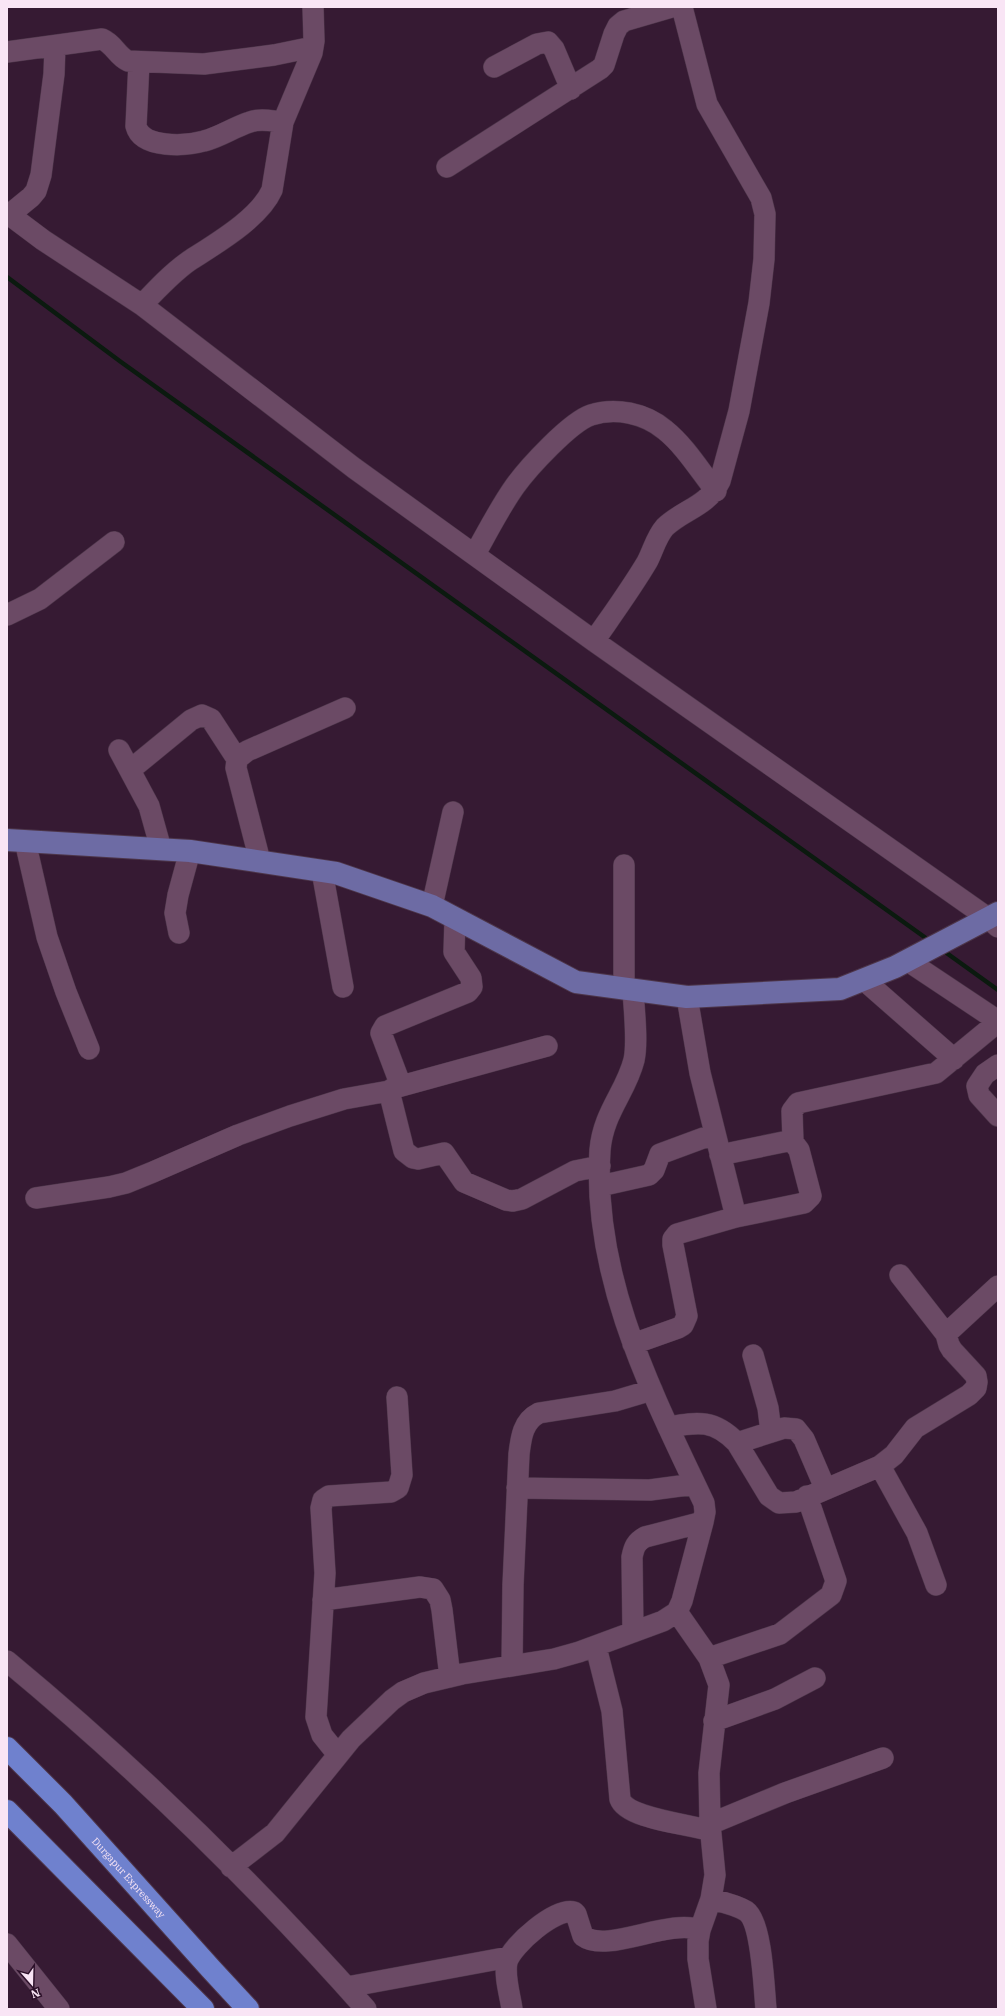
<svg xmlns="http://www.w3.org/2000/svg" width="1005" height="2016" viewBox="0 0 1005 2016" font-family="'IBM Plex Serif',serif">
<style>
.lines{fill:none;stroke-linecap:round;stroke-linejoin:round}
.stream{stroke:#0b1a0f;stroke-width:4.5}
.minor-casing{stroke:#4d364a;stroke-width:22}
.major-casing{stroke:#4d364a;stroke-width:24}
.highway-casing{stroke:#4d364a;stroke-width:24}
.minor{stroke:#6b4a65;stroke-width:21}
.major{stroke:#6d6ba4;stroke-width:22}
.highway{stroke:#6f81ce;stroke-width:22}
.labels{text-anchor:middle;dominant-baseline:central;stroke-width:3;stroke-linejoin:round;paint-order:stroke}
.street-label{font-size:10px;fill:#f9e5f5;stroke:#2c1029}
</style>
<rect width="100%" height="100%" fill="#361a33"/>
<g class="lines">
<path class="stream" d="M7,277L121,362L930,941
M941,949L998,990"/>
<defs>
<path id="minor" d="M7,52L102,39C114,44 117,56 128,61L204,64L274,55L313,47
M139,62L136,126C142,149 186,146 204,141C220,137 234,127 250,122C260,118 272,121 283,122
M494,67L537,44L548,42L554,49L571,89
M447,167L600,69L604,65L614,34L618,26L624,21L672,7
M7,213L43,240L142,305L354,468L594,641L988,918L998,927
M9,215L31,197L36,191L41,175L54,74L55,46
M142,305C157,289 172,273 189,261C215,244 259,219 272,190L283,122L312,53L314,41L313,7
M475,554C488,531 500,507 515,486C528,468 570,422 591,415C615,407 645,413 665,430C685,446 700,471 716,491
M7,615L40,599L114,542
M594,641C612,615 631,589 647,562C653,551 656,537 665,527C684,509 707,507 720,481L739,411L759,303L764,259L765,214L761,198L707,104L682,7
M119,750L149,806L161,849
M130,770L191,720L202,715L211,719L237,759
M25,841L47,937L66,992L89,1049
M260,861L236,768L237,759L247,751L345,708
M322,871L343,987
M432,906L453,812
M179,933L175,913L178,895L190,851
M908,961L998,1021
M864,980L954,1059
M624,989V865
M687,997L700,1073L736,1217
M998,1065L985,1074L977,1086L979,1095L998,1116
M394,1088L547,1046
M389,1091L404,1151L413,1158L418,1159L444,1153L464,1182L506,1200L513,1201L522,1199L575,1171L600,1166
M793,1142L792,1111L798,1103L936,1073L998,1022
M600,1186L649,1175L654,1170L660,1154L714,1134
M36,1198L109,1187L126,1183L153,1172L238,1135L290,1116L344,1099L389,1091L398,1085V1078L381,1033L385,1026L468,992L472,987L471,978L454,952L455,918
M900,1275L946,1334
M633,1344L678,1328L683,1325L687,1316L673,1245V1239L677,1234L736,1217L804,1203L811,1196L799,1150L793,1142L788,1141L720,1155
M753,1355L768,1408L771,1432
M668,1427C698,1422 714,1419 737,1443L769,1496L779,1503L796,1502L880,1466L894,1455L915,1428L969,1395L976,1388L977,1382L976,1376L952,1350L949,1345L946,1334L998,1286
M737,1443L784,1428L796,1429L804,1439L825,1488
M880,1466L917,1533L936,1585
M517,1488L650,1490L695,1484
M323,1600L420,1587L433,1589L440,1600L442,1610L450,1677
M677,1612L709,1658L719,1685L709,1773L710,1824L715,1875L711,1899L700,1930L698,1941V1959L706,2009
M633,1632L632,1557C634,1547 636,1542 645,1537L703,1522
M596,1647L612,1711L620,1799C627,1819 690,1824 710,1831
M709,1658L780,1634L831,1595L836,1581L807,1496
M7,1661C135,1767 255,1884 366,2009
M512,1666L513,1585L519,1454C521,1437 523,1421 539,1413L615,1401L652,1390
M714,1721L775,1699L815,1678
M338,1755L322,1735L316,1717L325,1573L321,1508L323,1500L329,1496L391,1492L398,1488L402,1475L397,1397
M710,1824L785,1793L883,1758
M231,1867L275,1833L351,1739L392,1700L403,1692L424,1683L462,1674L554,1659L579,1652L663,1621L677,1612L682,1601L703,1522L705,1512L704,1503C651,1391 592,1277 600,1150C603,1113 626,1092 634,1060C638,1042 634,1009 633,990
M711,1899C723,1902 736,1905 746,1911C762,1922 764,1989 766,2009
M7,1944L59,2009
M347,1987L509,1957
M512,2009C510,1995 504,1976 507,1962C512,1945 556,1907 574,1912L576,1914L583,1936C607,1954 669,1918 700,1930"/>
<path id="major" d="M7,840L190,851L336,873L432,906L576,982L687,997L840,989L895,967L998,913"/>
<g id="highway">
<path id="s1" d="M7,1748L63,1804L211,1969L248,2009"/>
<path d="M7,1811L203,2009"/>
</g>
</defs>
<use href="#minor" class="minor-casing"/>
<use href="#major" class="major-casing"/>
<use href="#highway" class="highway-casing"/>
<use href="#minor" class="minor"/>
<use href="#major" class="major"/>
<use href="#highway" class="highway"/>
</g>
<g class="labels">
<g class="street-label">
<text stroke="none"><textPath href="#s1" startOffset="178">Durgapur Expressway</textPath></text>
</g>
</g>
<rect width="1005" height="2016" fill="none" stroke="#f9e5f5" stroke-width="16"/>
<g transform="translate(32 1984) rotate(160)" stroke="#2c1029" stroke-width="3" paint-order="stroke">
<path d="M0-3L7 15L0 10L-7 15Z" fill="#f9e5f5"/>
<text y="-6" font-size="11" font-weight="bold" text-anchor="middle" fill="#f9e5f5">N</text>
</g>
</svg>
